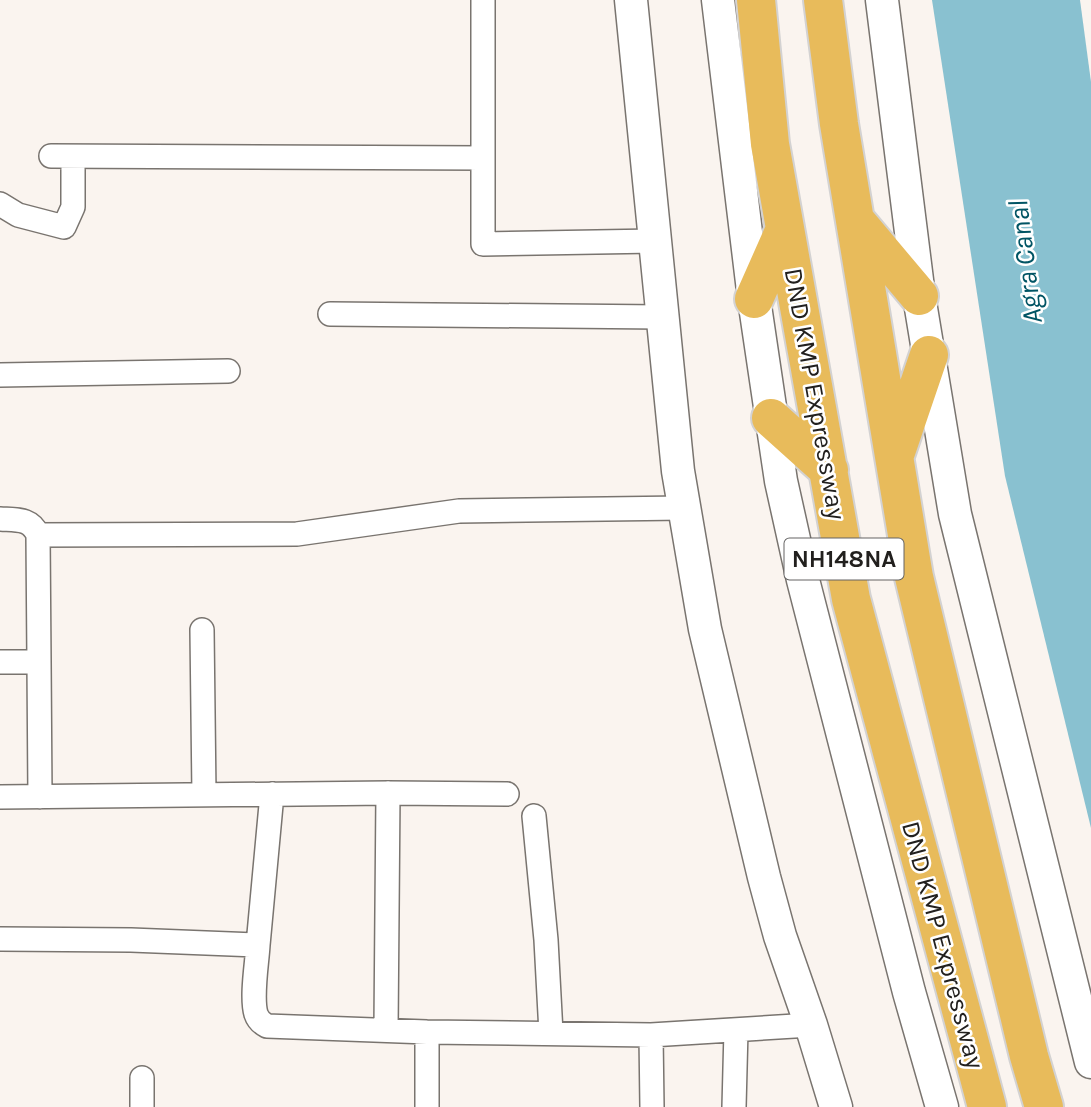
<svg xmlns="http://www.w3.org/2000/svg" width="1091" height="1107" viewBox="0 0 1091 1107" font-family="Karla,sans-serif">
<style>
.water{fill:#89c1d0}
.lines{fill:none;stroke-linecap:round;stroke-linejoin:round}
.street-casing{stroke:#79746f;stroke-width:26}
.secondary-casing{stroke:#79746f;stroke-width:35}
.highway-casing{stroke:#d3d2d2;stroke-width:42}
.street{stroke:#fff;stroke-width:23}
.secondary{stroke:#fff;stroke-width:32}
.highway{stroke:#e8bb5b;stroke-width:38}
.labels{text-anchor:middle;dominant-baseline:central;stroke-width:5;stroke-linejoin:round;paint-order:stroke}
.shield{fill:#fff;stroke:#646362;stroke-width:2}
.shield-label{font-size:24px;font-weight:bold;fill:#22201e}
.street-label{font-size:26px;fill:#22201e;stroke:#fff}
.water-label{font-size:28px;font-style:italic;fill:#005464;stroke:#fff}
</style>
<rect width="100%" height="100%" fill="#faf4ef"/>
<path class="water" d="M932,0H1080L1091,82V828L1005,476Z"/>
<g class="lines">
<defs>
<path id="street" d="M483,0V244L655,241
M51,156L483,158
M0,204L18,215L64,227L73,207V157
M330,314L662,317
M0,375L228,371
M0,519C17,520 31,518 38,535L39,662H0
M38,535L297,534L459,511L684,508
M202,630L204,795
M39,662L40,797
M0,797L388,793L507,794
M534,816L546,940L551,1033
M0,939L131,940L258,945C257,963 251,997 256,1014C258,1020 261,1023 267,1026L427,1032L651,1035L811,1025
M258,945L272,794
M386,1029L388,793
M427,1032V1107
M651,1035L652,1107
M142,1107V1078
M734,1107L736,1030"/>
<path id="secondary" d="M631,0L678,471L705,629L764,877L780,936L811,1025L836,1107
M718,0L754,299L781,481L803,580L909,992L942,1107
M882,0L919,296L955,514L1091,1062"/>
<path id="highway" d="M756,0L770,144L851,599L987,1107
M823,0L839,124L914,577L1029,1056L1044,1107
M855,220L919,296
M754,299L785,229
M771,418L829,470
M896,452L929,355"/>
</defs>
<use href="#street" class="street-casing"/>
<use href="#secondary" class="secondary-casing"/>
<use href="#highway" class="highway-casing"/>
<use href="#street" class="street"/>
<use href="#secondary" class="secondary"/>
<use href="#highway" class="highway"/>
</g>
<g class="labels">
<rect class="shield" x="784.5" y="538.5" width="119" height="41" rx="5"/>
<g class="shield-label">
<text x="844" y="559">NH148NA</text>
</g>
<g class="street-label">
<text transform="translate(815 394) rotate(80)">DND KMP Expressway</text>
<text transform="translate(943 945) rotate(75)">DND KMP Expressway</text>
</g>
<g class="water-label">
<text transform="translate(1025 262) rotate(-97)">Agra Canal</text>
</g>
</g>
</svg>
